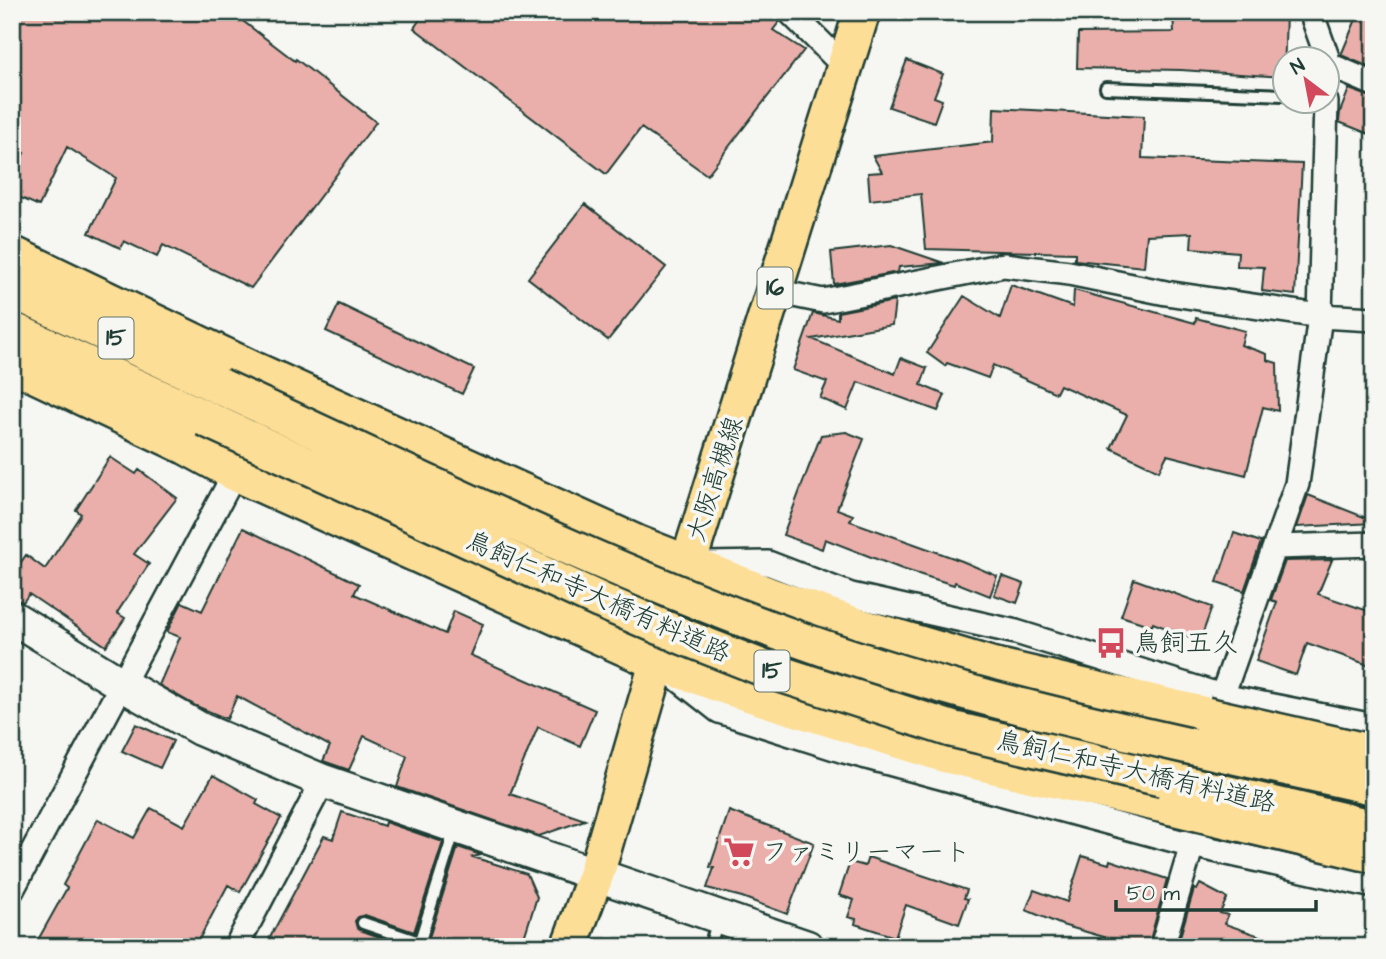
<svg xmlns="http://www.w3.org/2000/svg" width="1386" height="959" viewBox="0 0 1386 959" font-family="'Architects Daughter','Klee One',sans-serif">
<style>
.building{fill:#eaafaa;stroke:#1f3d34;stroke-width:2}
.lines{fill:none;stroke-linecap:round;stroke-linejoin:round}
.lane-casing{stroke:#1f3d34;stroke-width:16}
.street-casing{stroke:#1f3d34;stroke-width:28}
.secondary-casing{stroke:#1f3d34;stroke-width:37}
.primary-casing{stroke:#1f3d34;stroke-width:40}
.lane{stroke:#f6f6f2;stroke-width:10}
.street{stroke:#f6f6f2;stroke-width:23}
.secondary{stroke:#f6f6f2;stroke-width:32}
.primary{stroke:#fdde96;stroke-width:35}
.primary-bridge-casing{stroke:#1f3d34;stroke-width:40;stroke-linecap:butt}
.primary-bridge{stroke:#fdde96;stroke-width:35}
.labels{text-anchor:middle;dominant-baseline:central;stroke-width:7;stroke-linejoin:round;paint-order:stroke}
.shield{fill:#f6f6f2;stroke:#60746d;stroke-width:2}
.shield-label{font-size:24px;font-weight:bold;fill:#1f3d34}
.street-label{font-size:26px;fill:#1f3d34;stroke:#f6f6f2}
.poi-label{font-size:26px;fill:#1f3d34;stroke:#f6f6f2;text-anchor:start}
</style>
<rect width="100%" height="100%" fill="#f6f6f2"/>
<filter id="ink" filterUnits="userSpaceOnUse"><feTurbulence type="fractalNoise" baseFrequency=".0143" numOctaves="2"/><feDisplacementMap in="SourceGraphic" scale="14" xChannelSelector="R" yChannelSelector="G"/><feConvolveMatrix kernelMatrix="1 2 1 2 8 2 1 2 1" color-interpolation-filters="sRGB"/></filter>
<g filter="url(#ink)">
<path class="building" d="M12,12H231L295,61L296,59L376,122L251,288L163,245L157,257L124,241L120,248L89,233L116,178L67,147L39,206L12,194V177L24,153L12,147Z
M425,12H776L780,21L773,30L804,50L707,175L641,128L606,174L414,28Z
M1173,12H1286L1284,77L1181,70L1077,68L1078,33L1174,32Z
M1359,12H1374V69L1341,55Z
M907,60L943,74L934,97L942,100L934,122L889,107Z
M1349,89L1374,98V136L1339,122L1340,112Z
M994,108L1144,116L1142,158L1302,164L1295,295L1262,291L1264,267L1237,266L1238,252L1191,248L1192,233L1147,235L1144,267L1075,260V253L926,249L921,194L870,200L868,173L882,172L873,156L993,142Z
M585,204L666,267L608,340L528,278Z
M891,245L944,263L899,267L898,272L834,284L831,252Z
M1011,285L1073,307L1074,290L1195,323L1196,318L1245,331L1241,345L1267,354V360L1277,363L1278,411L1263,407L1246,475L1167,455L1159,471L1111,448L1127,415L1060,385L1056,393L993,365L988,378L947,363L945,366L927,353L964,296L1000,318Z
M895,301L892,325L812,339L895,374L901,358L927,368L921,385L945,395L938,411L858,382L847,410L820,398L827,382L793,370L813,313L838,319V312Z
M339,304L474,369L462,394L326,331Z
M846,432L864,439L837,509L853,515L850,521L962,561L997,576L990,596L955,582L954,585L902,569L825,539L822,549L783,535L821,435Z
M110,457L136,474L139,470L177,498L134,554L149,564L117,613L125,618L106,646L29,594L23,602L12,599V575L26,555L45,569L81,514L76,510Z
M1308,495L1374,521V523L1297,527Z
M243,528L359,584L354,594L445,634L454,611L483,624L470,655L595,710L580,746L538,727L510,794L585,820L539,836L397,787L407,756L364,736L349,770L323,761L330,746L237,696L227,719L196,706L159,685L180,637L167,632L182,602L202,611Z
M1234,533L1261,542L1244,591L1217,582Z
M1332,560L1318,594L1374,613V667L1307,643L1296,675L1256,661L1277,602L1271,600L1285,561Z
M1002,576L1024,584L1017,603L994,595Z
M1134,579L1212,607L1200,641L1153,623L1152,626L1121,616Z
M136,724L173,741L160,768L122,751Z
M213,775L258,800L256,804L281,818L240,892L228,885L195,947H34L67,888L63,885L98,819L134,838L151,808L184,826Z
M729,811L814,843L787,914L742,897L707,888L714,868L710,867Z
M342,812L384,826L385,822L443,842L414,932L365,915L358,917L355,921L357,928L360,930L408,947H265L324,836L333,839Z
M458,847L481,855L473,857L527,874L537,897L521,947H426Z
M1082,856L1109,864L1110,860L1167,879L1148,947H1124L1125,943L1062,925L1026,910L1034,890L1067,902Z
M868,857L967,890L964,898L968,899L959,924L906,905L895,937L855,924L856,919L848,917L854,900L839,895L850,862L865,866Z
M1200,884L1227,898L1220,913L1228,915L1225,924L1280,943L1279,947H1177L1194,889L1197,890Z"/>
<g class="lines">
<defs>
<path id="lane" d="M1106,88L1284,95
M363,923L419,942
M418,947L455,829
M710,947L718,919"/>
<path id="street" d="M790,12L845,67
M1311,12L1327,57L1326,70
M1327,64L1374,84
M774,291L823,301L1004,265L1069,273L1166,293L1320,316L1374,319
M1276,547L1374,544
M705,564L768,563L851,595L1016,632L1222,696L1374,726
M677,678L719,711L844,751L1192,845L1374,886
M12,890L235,473
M236,947L323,781
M1162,947L1192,845L1222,696L1297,484L1320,316L1326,102"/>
<path id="secondary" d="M12,617L123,685L200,729L323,781L807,947"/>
<path id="primary" d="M12,254L250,368L636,543L771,596L855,625L991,665L1206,715
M12,290L219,386
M12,330L204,418
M12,364L187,447L235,473L657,662L727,687L946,755L1172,807
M681,586L862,12
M569,947L596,874L664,640"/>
</defs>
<use href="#lane" class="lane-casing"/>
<use href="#street" class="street-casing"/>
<use href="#secondary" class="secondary-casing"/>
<use href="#primary" class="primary-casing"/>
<use href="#lane" class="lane"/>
<use href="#street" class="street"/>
<use href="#secondary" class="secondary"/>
<use href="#primary" class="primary"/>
<defs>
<path id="primary-bridge" d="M219,386C409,473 599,568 795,638C983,706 1180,743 1374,787
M204,418L601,601L684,637L768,670L951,729L1374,828
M1206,715L1374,753
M1172,807L1374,855"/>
</defs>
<use href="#primary-bridge" class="primary-bridge-casing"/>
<use href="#primary-bridge" class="primary-bridge"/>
</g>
</g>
<defs>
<symbol id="bus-bare" viewBox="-9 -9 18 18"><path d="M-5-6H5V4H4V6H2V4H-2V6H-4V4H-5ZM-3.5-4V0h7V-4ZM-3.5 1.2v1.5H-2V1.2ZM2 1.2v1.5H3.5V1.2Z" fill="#d1495b" stroke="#f6f6f2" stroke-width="2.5" paint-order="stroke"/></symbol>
<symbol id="supermarket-bare" viewBox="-9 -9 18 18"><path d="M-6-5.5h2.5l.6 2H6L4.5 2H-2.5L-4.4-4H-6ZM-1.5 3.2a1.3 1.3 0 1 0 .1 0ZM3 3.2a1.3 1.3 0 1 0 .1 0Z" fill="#d1495b" stroke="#f6f6f2" stroke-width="2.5" paint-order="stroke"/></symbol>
</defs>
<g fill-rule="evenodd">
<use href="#bus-bare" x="1089" y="621" width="44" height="44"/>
<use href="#supermarket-bare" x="717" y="830" width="44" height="44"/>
</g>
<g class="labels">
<g class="shield">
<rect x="757.5" y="267.5" width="35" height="41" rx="5"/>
<rect x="98.5" y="317.5" width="35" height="41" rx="5"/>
<rect x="754.5" y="650.5" width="35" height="41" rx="5"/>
</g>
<g class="shield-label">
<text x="775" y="288">16</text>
<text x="116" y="338">15</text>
<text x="772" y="671">15</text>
</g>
<g class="street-label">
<text transform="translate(715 479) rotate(-72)">大阪高槻線</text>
<text transform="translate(598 597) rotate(24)">鳥飼仁和寺大橋有料道路</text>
<text transform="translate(1136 772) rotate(13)">鳥飼仁和寺大橋有料道路</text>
</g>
<g class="poi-label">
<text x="1134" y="643">鳥飼五久</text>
<text x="762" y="852">ファミリーマート</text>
</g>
</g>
<rect width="1386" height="959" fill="none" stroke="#f6f6f2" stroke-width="42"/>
<rect x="21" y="21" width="1344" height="917" fill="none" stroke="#1f3d34" stroke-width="2.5" filter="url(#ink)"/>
<g transform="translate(1306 80) rotate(328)"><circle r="33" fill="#f6f6f2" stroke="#a0aca6" stroke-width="2"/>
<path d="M0-5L12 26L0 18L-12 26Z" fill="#d1495b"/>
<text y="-10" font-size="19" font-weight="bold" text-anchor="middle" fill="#1f3d34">N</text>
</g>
<path d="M1116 900v10h200v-10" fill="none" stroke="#1f3d34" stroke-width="3.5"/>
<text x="1127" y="900" font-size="21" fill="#1f3d34" stroke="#f6f6f2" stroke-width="5" paint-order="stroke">50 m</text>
</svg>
